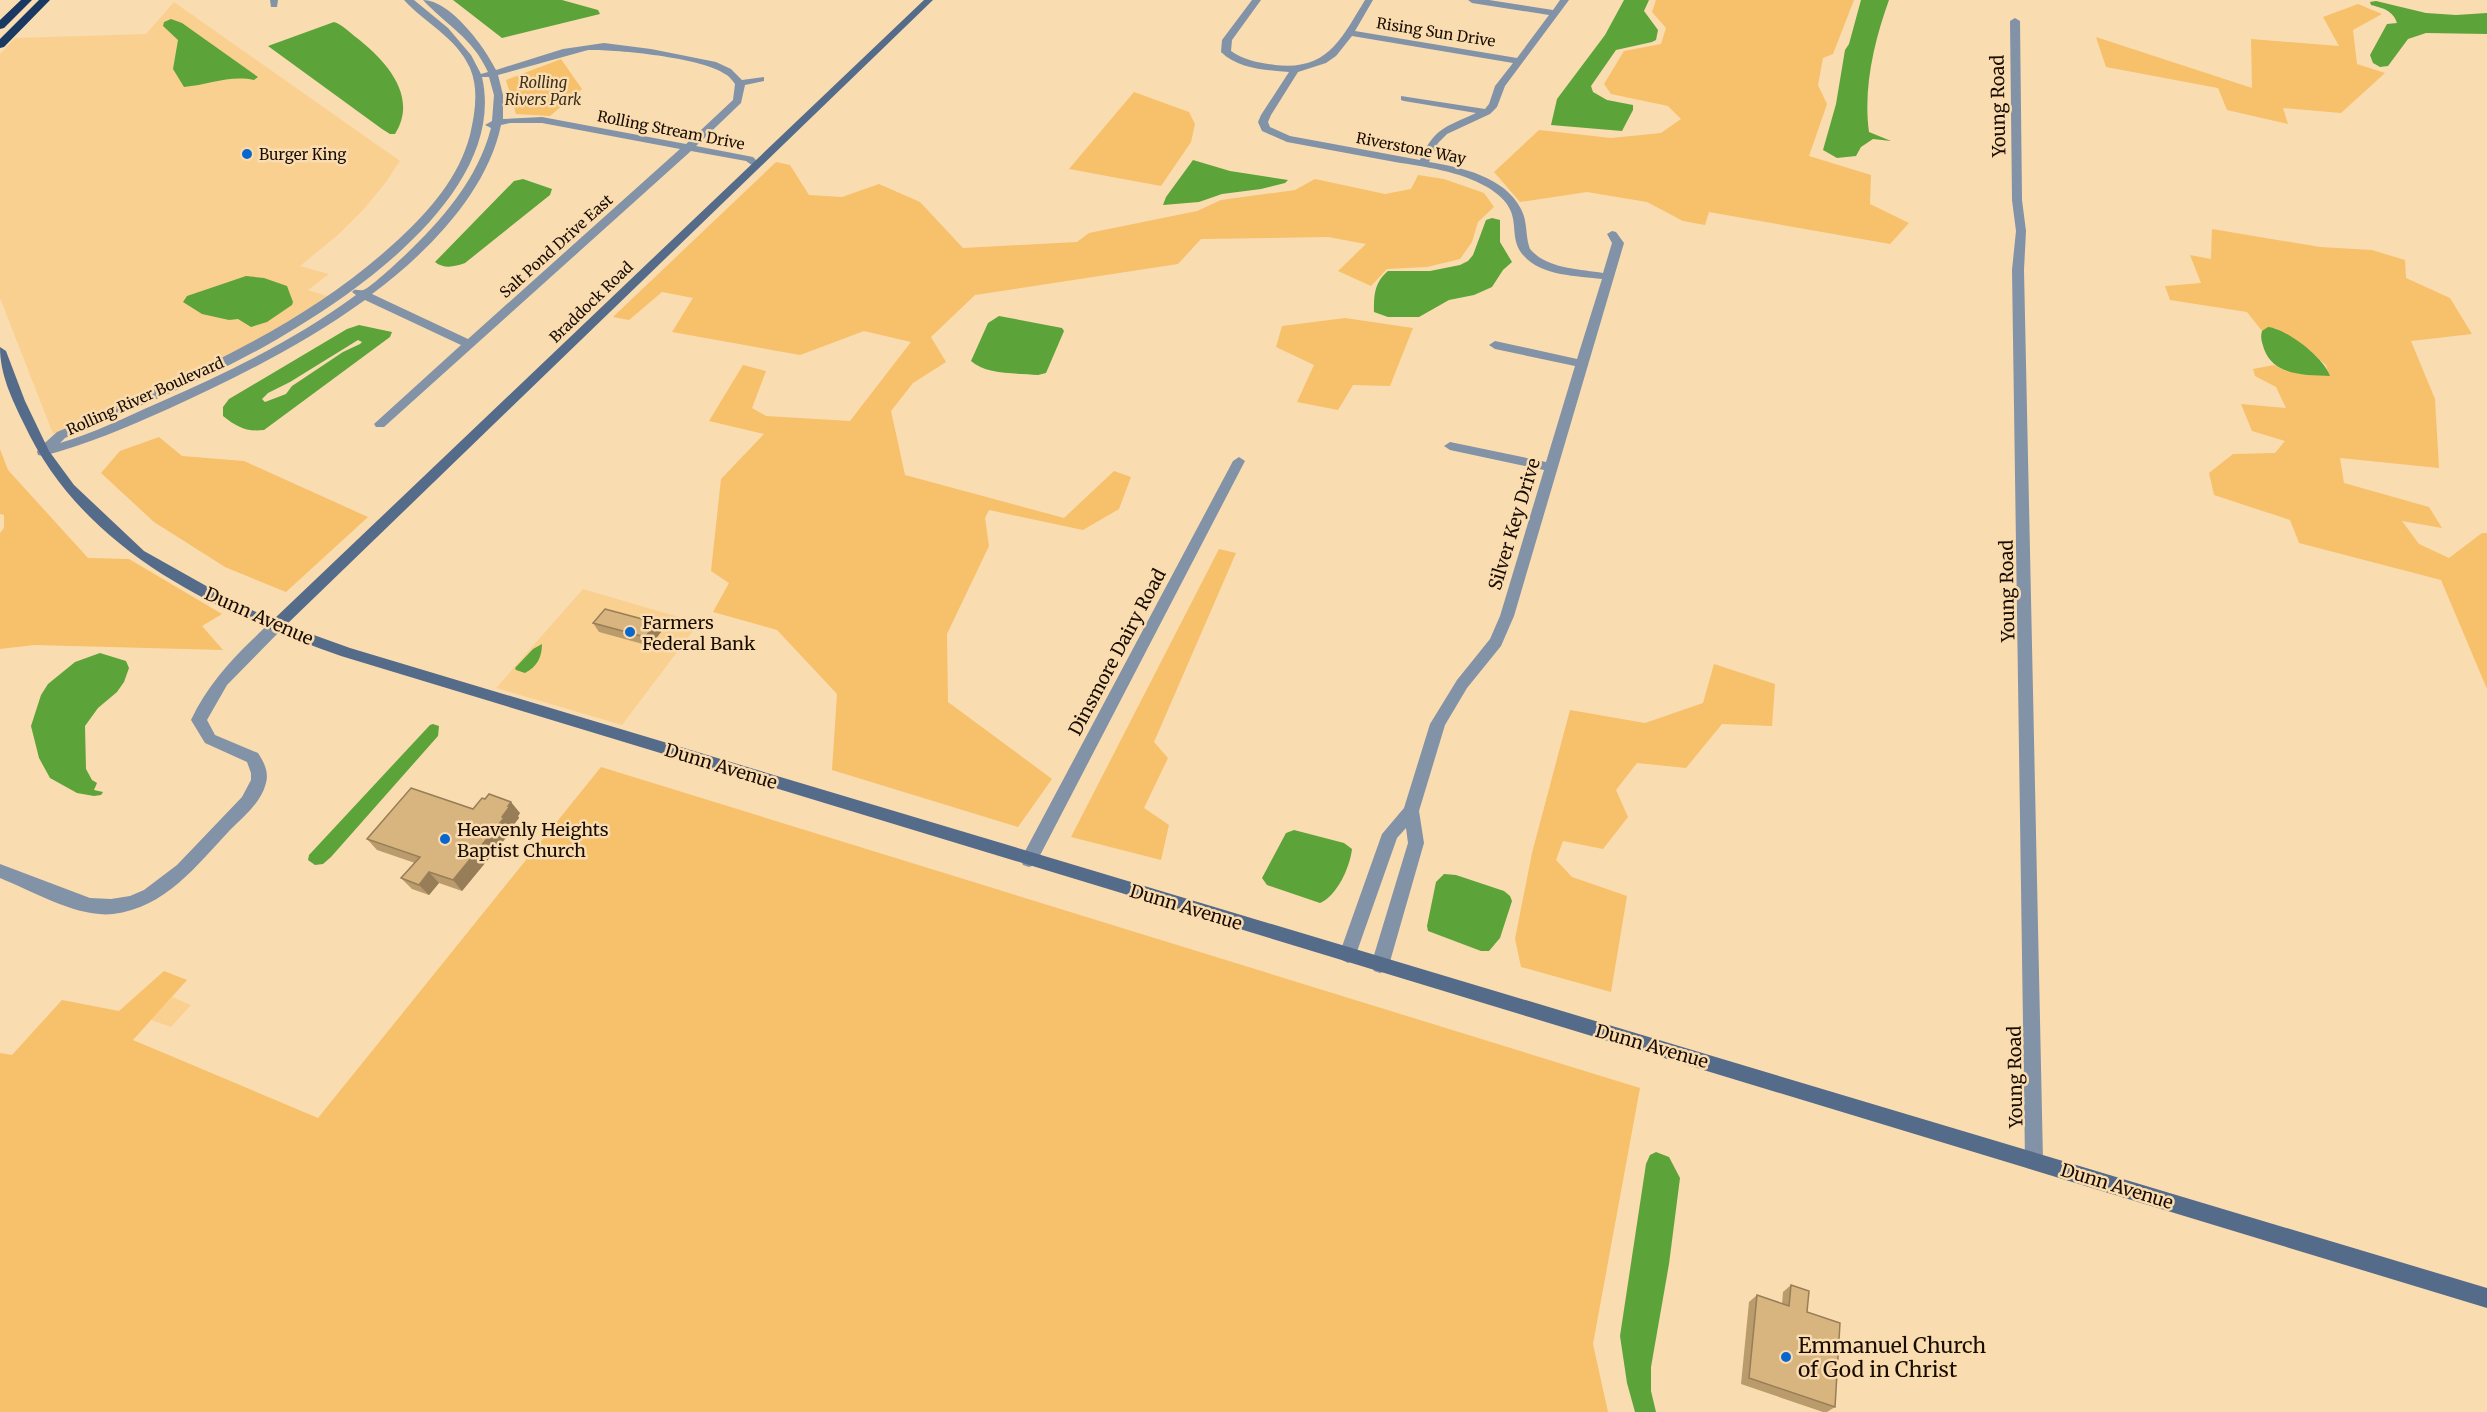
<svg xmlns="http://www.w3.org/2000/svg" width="2487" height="1412" viewBox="0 0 2487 1412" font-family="Merriweather,serif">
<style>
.built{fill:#fad091}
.green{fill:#f7c06a}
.water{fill:#5ca33a;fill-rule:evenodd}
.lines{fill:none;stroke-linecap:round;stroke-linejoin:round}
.street{fill:#8292a7;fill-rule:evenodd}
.secondary{fill:#556b8a;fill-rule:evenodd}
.highway{fill:#193862;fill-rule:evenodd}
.wall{fill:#ba9b6c}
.shaded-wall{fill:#977e58}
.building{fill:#d8b47e;stroke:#977e58;stroke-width:1.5}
.poi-dot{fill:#0a66cf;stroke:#fadcb1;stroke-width:2}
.labels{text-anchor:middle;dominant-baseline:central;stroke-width:5;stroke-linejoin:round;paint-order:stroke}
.far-street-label{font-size:15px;fill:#190c00;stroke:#fadcb1}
.far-park-label{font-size:15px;font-style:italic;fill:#3b2e1a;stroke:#fadcb1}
.far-poi-label{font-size:15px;fill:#190c00;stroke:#fadcb1;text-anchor:start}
.street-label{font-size:18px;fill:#190c00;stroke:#fadcb1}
.poi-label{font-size:18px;fill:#190c00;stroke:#fadcb1;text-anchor:start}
.near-poi-label{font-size:21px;fill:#190c00;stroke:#fadcb1;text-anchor:start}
</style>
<rect width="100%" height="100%" fill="#fadcb1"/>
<path class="built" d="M174,2L400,161L386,182L364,209L339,234L300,266L329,274L308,290L330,297L267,336L200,370L53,434L0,298V54L15,38L146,34Z
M583,589L699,623L622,725L496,688Z
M172,997L191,1005L171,1027L151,1020Z"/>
<path class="green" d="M1656,0H1854L1833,54L1823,58L1818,85L1827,104L1809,156L1871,175L1870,204L1909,223L1890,244L1709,212L1705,225L1683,221L1647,202L1587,192L1520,202L1494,172L1539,130L1611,138L1661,133L1681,119L1668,106L1611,94L1604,84L1624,51L1661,44L1666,28L1652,12Z
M2358,4L2382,14L2353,30L2357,64L2385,73L2341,113L2283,108L2288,124L2227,110L2218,88L2106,67L2096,37L2252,88L2251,39L2339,46L2323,17Z
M561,59L582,89L550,116L516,114L506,80Z
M1134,92L1189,112L1195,124L1191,142L1161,186L1069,169Z
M776,162L790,165L809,195L842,197L879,184L920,202L963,248L1077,242L1089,233L1197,211L1221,200L1295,190L1315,179L1385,194L1411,189L1418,175L1444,179L1484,193L1494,207L1478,222L1472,242L1460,259L1427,267L1387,269L1371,286L1338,271L1366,244L1328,237L1201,239L1178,264L975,295L931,337L946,362L913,383L891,411L905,475L1064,518L1114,471L1131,477L1119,509L1083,530L989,510L985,518L989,546L947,634L948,702L1052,779L1018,827L832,770L837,694L777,630L713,612L729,583L711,571L721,479L764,434L709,421L743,365L766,371L752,408L766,416L850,421L911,342L864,331L800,355L672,332L693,298L662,292L629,320L613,317Z
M2212,229L2320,247L2372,250L2405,260L2406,278L2450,298L2472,334L2411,341L2435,399L2439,468L2340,458L2344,483L2429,507L2442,528L2402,521L2419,544L2449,558L2482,533H2487V689L2441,580L2299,543L2290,520L2214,495L2209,473L2233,454L2275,453L2285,441L2252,431L2241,404L2286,408L2276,387L2255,376L2253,369L2274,365L2286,371L2329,376L2326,365L2296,340L2275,328H2268L2262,331L2247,312L2170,300L2165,286L2201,283L2190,255L2211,259Z
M1345,318L1413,328L1390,386L1353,385L1338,410L1297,402L1314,365L1276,347L1282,326Z
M159,437L182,456L244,461L368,517L286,592L225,567L154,522L101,473L120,451Z
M0,449L8,470L88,558L129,559L222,614L202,626L223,650L34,645L0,649V533L4,528V515L0,514Z
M1219,549L1236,553L1154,742L1168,758L1144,808L1169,825L1161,860L1071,837Z
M1714,664L1775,684L1772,726L1722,724L1686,768L1637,763L1616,790L1628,817L1603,849L1563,841L1556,860L1572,877L1627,896L1611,992L1521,967L1515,939L1532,853L1570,710L1645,723L1703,703Z
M601,767L1640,1088L1593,1344L1608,1412H0V1053L12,1055L62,1000L119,1011L164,971L187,980L133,1040L318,1118Z"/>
<path class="water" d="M453,0H562L598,10L600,14L502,38Z
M1624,0H1649L1644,11L1658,30L1656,40L1652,42L1616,50L1591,86L1593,92L1607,100L1633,105V110L1622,131L1551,125L1557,99L1605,35Z
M1861,0H1889C1874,41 1863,89 1869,132L1891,141L1873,139L1861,147L1856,156L1837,158L1823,150L1836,104L1845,50L1849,44Z
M2376,1L2426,13L2456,15L2487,13V34L2426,33L2408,39L2388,66L2380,67L2373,63L2370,55L2387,24L2397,23C2393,10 2382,8 2371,5L2370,2Z
M171,19L182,23L258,77L254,80C229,75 209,85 184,87L173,69L178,40L163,26L164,22Z
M334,22C343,25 350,33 357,38C385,60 419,96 395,134H390L382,129L268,46Z
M1193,160L1230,171L1288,180L1285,183L1261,189L1222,194L1199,202L1163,205L1166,197Z
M523,179L552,189L550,195L465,263C454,267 444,269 435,262L514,181Z
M1492,218L1500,220V242L1512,262L1503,270L1492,287L1474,295L1449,300L1419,317H1388L1374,312C1374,295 1374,283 1388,271H1430L1460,265L1468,261L1473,255L1486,220Z
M246,276L264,278L287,286L293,302L292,305L267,322L251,327L238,319L229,320L202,314L183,302L187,296Z
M999,316L1062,328L1064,331L1046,373L1038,375C1018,373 986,375 971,361L988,323Z
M359,325L392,332L390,337L264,430C246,432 237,427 223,416V407L229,399L347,329ZM358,340L362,342L360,344L343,352L292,386L286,394L265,402L262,399L268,393L290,382Z
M2268,327C2287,329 2324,358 2330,376C2305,375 2274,376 2264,349C2262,342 2260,338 2262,331Z
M542,644C542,657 537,667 525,673L516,670L515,668L533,649Z
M100,653L126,661L129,668L124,682L117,692L98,708L85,726L86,769L92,780L97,783L94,790L103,792L101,795L94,796L77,793L50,778L39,758L31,726L41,695L48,684L75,662Z
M433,724L439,726L438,736L331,857L323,864L315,865L308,860L309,855L430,725Z
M1294,830L1344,843L1352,849C1350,867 1337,896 1320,903L1267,885L1262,878L1286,833Z
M1444,874L1456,875L1504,891L1510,896L1512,901L1500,938L1489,951H1481L1428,931L1427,926L1436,882Z
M1656,1152L1669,1157L1680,1178L1669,1264L1651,1367V1391L1656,1412H1635L1627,1383L1620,1336L1646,1164L1650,1155Z"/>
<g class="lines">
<path class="street" d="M270,0H278L277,7H271Z
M404,0H414L448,28L471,55L481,74L488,72C472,37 447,26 423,0C450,0 485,47 496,70L563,49L604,43L651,49L716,62L731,69L742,80L764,77V81L745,85L741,103L696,146L753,157L761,165L756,168L746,161L691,151L384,427H376L374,424L461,345L365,300C304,344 236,378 168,409C127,427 86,445 43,456L38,455L37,452L38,449L57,432C178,380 301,330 399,239C430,210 459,177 470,135C475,113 479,89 470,68C456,37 425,23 404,0ZM588,50C616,49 704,58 725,74C729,76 732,80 735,84L733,100L686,144L542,117L503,119V95L498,75ZM482,77H489L494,95L492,121L485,125L491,128C476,186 432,231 389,270C384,274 368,289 363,290C360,291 357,289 354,290L352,292L356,295C295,340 227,373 158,403C126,417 94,433 60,443L65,438C144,404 226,372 299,326C376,279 506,182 482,77ZM510,123H542L680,149L468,339L372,294C426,254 487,193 501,125Z
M1252,0H1261L1232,40L1231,51C1244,60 1259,63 1275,65C1328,71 1341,39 1365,0H1373L1355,31L1517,58L1549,15L1472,3L1468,0H1489L1553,10L1560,0H1569L1505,86L1497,107L1490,114L1447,134L1438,143L1429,162C1461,167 1505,177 1521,209C1528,222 1525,236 1530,249C1547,269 1579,269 1603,273L1612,243L1607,234L1612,231L1616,232L1624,243L1514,616L1501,646L1467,688L1445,725L1419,811L1424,843L1389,965L1386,971L1380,973L1374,971L1371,965L1408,843L1406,828L1397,838L1354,960L1348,963L1342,960L1339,955L1382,834L1404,808L1430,724L1457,680L1490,639L1500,616L1544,470L1450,450L1444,446L1450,442L1546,462L1575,366L1495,349L1489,345L1495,341L1577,359L1602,279C1578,276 1541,276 1524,256C1504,234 1529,212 1487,187C1459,171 1426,167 1395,162C1359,155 1323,149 1287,142L1262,131L1258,122L1261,115L1289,72C1266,70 1238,69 1221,52L1222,40ZM1352,36L1513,63L1495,86L1489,104L1485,109L1401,96V100L1404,101L1476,113C1446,127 1434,128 1420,160L1290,136L1270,127L1268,122L1271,115L1298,72L1326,63L1336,56Z
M2015,18L2020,21L2022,200L2026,231L2024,270L2043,1161L2041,1168L2034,1170L2027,1168L2025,1161L2012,270L2016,231L2012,200L2010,21Z
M1239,457L1245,461L1035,865L1029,867L1023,865L1021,860L1023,855L1233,461Z
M275,622L280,623L282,627L280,631L227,685L207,720L215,735L258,753C264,762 269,772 266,783C261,803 244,816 230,830C197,865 165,908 113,914C78,918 32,891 0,878V864L90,898L111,899L130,896L144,890L177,865L242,797L251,780V773L247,762L205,743L191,720C206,688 228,663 253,639C260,633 266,624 275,622Z"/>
<path class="secondary" d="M924,0H933L286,625L350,648L2487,1288V1308L341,656C216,612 83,551 24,424C12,399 0,375 0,347L6,351L25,401L49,451L74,485L144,551L233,601L273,620Z"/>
<path class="highway" d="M21,0H32L4,28L0,29V20Z
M39,0H50L4,47L0,48V39Z"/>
</g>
<path class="wall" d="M593,623L661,632L650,646L599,632Z
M473,809L520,813L518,816L519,818L511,828L513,829L462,891L439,883L429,895L412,889L401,878L415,863L377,850L367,839Z
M1791,1285L1807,1312L1835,1407L1827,1412H1823L1741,1384L1749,1302L1757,1295L1782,1304L1783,1292Z"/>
<path class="shaded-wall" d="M657,623L661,632L650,646L645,637Z
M511,802L520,813L518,816L519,818L511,828L513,829L462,891L453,880L502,817L508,806Z
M429,872L439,883L429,895L419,885Z"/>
<path class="building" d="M605,609L657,623L645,637L593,623Z
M411,788L473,809L482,798L485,799L489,794L511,802L508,806H510L502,817L504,818L453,880L429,872L419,885L401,878L420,857L367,839Z
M1791,1285L1809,1291L1807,1312L1840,1323L1835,1407L1749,1378L1757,1295L1789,1306Z"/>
<g class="poi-dot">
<circle cx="247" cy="154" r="6"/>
<circle cx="630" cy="632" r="6"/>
<circle cx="445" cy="839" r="6"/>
<circle cx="1786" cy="1357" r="6"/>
</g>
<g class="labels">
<g class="far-street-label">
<text transform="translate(1436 32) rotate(9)">Rising Sun Drive</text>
<text transform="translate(671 130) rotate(11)">Rolling Stream Drive</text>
<text transform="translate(1411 148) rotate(11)">Riverstone Way</text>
<text transform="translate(556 246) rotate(-42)">Salt Pond Drive East</text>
<text transform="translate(591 302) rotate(-44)">Braddock Road</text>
<text transform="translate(145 396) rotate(-24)">Rolling River Boulevard</text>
</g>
<g class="far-park-label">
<text x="543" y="82">Rolling<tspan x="543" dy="17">Rivers Park</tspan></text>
</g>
<g class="far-poi-label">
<text x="259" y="154">Burger King</text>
</g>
<g class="street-label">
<text transform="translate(1998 106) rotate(-91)">Young Road</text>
<text transform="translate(1514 524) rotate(-73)">Silver Key Drive</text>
<text transform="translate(2007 591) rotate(-91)">Young Road</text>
<text transform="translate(259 616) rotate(24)">Dunn Avenue</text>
<text transform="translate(1117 652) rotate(-62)">Dinsmore Dairy Road</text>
<text transform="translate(721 766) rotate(17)">Dunn Avenue</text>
<text transform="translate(1186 907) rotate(17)">Dunn Avenue</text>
<text transform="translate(1652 1046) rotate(16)">Dunn Avenue</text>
<text transform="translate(2015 1077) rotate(-91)">Young Road</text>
<text transform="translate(2117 1186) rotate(17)">Dunn Avenue</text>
</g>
<g class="poi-label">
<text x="642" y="622">Farmers<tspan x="642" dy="21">Federal Bank</tspan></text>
<text x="457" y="829">Heavenly Heights<tspan x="457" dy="21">Baptist Church</tspan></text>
</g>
<g class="near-poi-label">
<text x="1798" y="1345">Emmanuel Church<tspan x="1798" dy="24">of God in Christ</tspan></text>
</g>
</g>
</svg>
